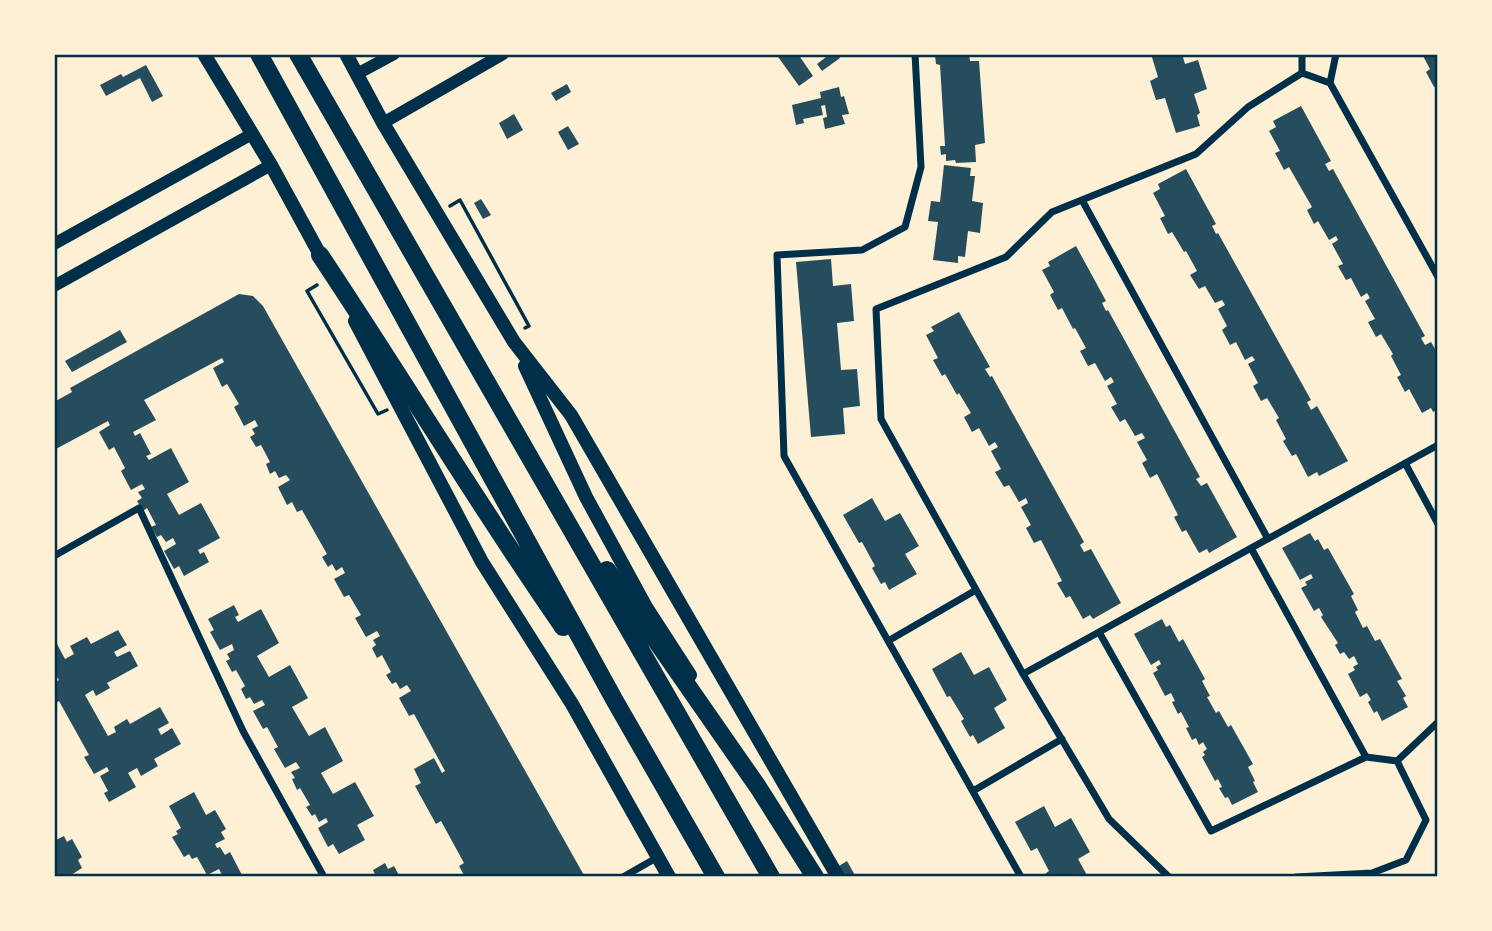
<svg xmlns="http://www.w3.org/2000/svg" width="1492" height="931" viewBox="0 0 1492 931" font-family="'Noto Sans',sans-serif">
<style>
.building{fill:#264d5e}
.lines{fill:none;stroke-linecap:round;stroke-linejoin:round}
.path{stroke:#003049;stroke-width:3.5}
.minor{stroke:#003049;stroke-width:7}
.tertiary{stroke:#003049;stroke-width:12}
.secondary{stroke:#003049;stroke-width:14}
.trunk{stroke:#003049;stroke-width:18}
.neatline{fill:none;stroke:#003049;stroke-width:2.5}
</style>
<rect width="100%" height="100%" fill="#fdf0d5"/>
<path class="building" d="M776,54H798L813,76L799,86Z
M830,54H837L840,58L822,71L817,64Z
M939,54H969L970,61H979L985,143L975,145L976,162L956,163L955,160L946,161V154L941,155L940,146H945L940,65L936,64L935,56Z
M1151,54H1182L1185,64L1198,60L1207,89L1194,94L1200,113L1197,115L1200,126L1176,133L1165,98L1156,100L1150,81L1158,77Z
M1422,54H1438V84L1434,87L1426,72L1430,69Z
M146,65L163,96L152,102L140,78L106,96L100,85L121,74L123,77Z
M567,84L571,92L556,101L551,93Z
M839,87L841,97L844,96L849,114L842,115L845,124L825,129L823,118L827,117L825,105L821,106L823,115L803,119L804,123L796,125L792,105L821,98L820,92Z
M1301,106L1331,161L1325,164L1329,171L1333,169L1425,336L1421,338L1425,345L1431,342L1438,354V409L1433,412L1431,408L1422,413L1409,389L1405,392L1397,377L1401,375L1391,356L1393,354L1381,334L1376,337L1368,322L1375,319L1365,301L1370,298L1367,293L1361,297L1351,278L1346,280L1338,266L1343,264L1332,244L1338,240L1336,236L1329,240L1318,221L1314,224L1307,210L1312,207L1289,167L1284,170L1275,153L1280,151L1269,131L1276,127L1273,121Z
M514,114L523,130L507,139L499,123Z
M568,126L579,144L568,150L558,132Z
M944,165L971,168L970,176H975L972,201L983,203L980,233L968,231L965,257L958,256V263L933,260L938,222L928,221L931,201L940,202Z
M1186,169L1216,224L1212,226L1216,234L1218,233L1311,400L1307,402L1311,410L1317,406L1348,461L1319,476L1317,472L1308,477L1296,454L1292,456L1283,441L1286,439L1276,420L1279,418L1267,398L1261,401L1253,386L1258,383L1248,364L1255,360L1252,356L1245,360L1236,342L1230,345L1222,330L1227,326L1218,309L1225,305L1222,300L1215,303L1205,286L1199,289L1190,275L1197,271L1186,251L1184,252L1172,232L1168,234L1160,218L1165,216L1153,193L1160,189L1158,184Z
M481,199L491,215L483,219L474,203Z
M1076,246L1106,301L1102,303L1106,311L1108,310L1200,477L1196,479L1201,486L1207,483L1237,537L1209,553L1207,549L1199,553L1186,530L1182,532L1174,517L1178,515L1157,474L1150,478L1142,463L1147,460L1137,442L1145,438L1142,433L1135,436L1125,419L1120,422L1111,407L1117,404L1107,386L1114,382L1111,377L1105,381L1095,363L1088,366L1080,351L1086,348L1075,328L1073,329L1062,308L1058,310L1050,295L1054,292L1042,270L1050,266L1048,262Z
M831,259L833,286L851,284L854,321L837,323L841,370L857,369L860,406L843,408L845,434L811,437L796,262Z
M239,294L253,296L263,306L585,877H465L459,866L464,863L441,821L436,824L415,786L421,783L414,769L434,758L442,773L445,771L414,714L409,716L399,698L411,691L407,685L400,689L396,682L392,684L386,675L391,672L382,655L377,658L372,648L376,645L373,640L380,636L377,631L366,637L355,618L361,615L349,595L344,597L334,579L345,573L342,567L336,571L332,564L328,567L322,557L327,554L302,510L297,512L292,502L287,505L278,487L290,480L286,475L279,478L275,471L270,474L266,464L270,462L261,445L256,447L250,437L255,434L252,429L258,426L255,420L244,426L234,407L239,404L227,384L222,387L213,368L224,362L222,358L144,400L156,420L133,432L135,436L140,433L151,454L146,456L149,460L171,448L189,482L167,494L179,515L201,503L220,538L198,550L200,554L204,552L209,562L184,576L179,566L174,569L164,551L176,544L173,538L166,542L161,535L157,537L151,527L156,525L147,508L143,511L137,501L142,498L138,492L145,489L142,484L131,490L121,471L125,468L114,447L109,450L99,432L110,425L108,421L54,450V402L72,392L70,388Z
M959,312L990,367L985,369L990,377L992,376L1084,542L1080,545L1084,552L1091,549L1121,603L1093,619L1090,615L1083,619L1070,596L1066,598L1057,583L1062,581L1041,540L1034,543L1026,528L1031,525L1021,507L1028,503L1026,498L1019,502L1009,485L1004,487L995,472L1001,469L991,451L998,447L995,442L989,446L979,428L972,432L964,417L971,413L959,393L957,395L945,374L942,376L933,360L938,358L926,335L934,331L931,327Z
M120,330L127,342L72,372L65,361Z
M872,498L885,521L900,513L919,546L905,554L917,574L889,590L885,582L881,584L872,568L875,566L862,542L859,543L843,515Z
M1310,533L1315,541L1318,539L1324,550L1328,548L1354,594L1351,596L1358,610L1355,612L1363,628L1367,626L1375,641L1380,639L1402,679L1397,681L1406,696L1403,698L1408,707L1382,721L1377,711L1374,713L1368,702L1371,700L1367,693L1360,697L1348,674L1355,670L1353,667L1358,664L1354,656L1349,659L1344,652L1340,654L1335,645L1338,643L1321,617L1323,615L1319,608L1314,611L1301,588L1307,585L1305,582L1313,578L1311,574L1300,580L1282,548Z
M234,605L239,615L235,617L238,622L261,609L279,643L257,656L269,677L290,665L308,698L292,707L309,736L325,727L343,761L321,773L333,794L355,782L374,816L357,825L365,840L339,854L333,844L328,847L318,828L328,822L326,818L319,822L315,814L312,816L306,807L310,805L300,788L297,790L292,779L295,778L291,772L300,768L296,762L285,768L274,749L278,747L267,727L263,729L253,711L265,705L262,700L254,704L250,697L246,699L241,689L245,686L236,670L232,672L226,661L230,659L227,654L234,650L232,644L220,650L210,632L214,630L208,619Z
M1162,619L1166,627L1170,625L1179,642L1183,639L1205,679L1202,681L1210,696L1207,697L1216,713L1219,711L1228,727L1231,725L1253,764L1248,767L1255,781L1253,782L1258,792L1232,805L1228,797L1225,798L1219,788L1222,787L1218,779L1215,781L1202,757L1205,755L1203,752L1207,749L1203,742L1199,745L1196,738L1192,740L1186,728L1189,727L1181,712L1178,714L1172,702L1175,701L1171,693L1165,696L1153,673L1158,670L1156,667L1161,664L1159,660L1151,665L1134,634Z
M118,630L127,645L114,652L117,657L130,651L138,666L107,683L110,688L96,696L93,690L85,695L108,736L116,732L114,727L127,719L130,724L160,707L169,723L158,729L161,735L172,728L181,744L154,759L158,766L141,776L137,768L128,773L136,787L109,802L104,793L108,791L100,776L109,771L107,767L94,774L84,757L89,755L59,701L54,704V683L59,680L57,677L54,678V646L57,644L65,659L74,654L70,646L87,637L91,644Z
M961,652L974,675L989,667L1007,700L994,708L1005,728L978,744L973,735L970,737L961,721L964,719L950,696L947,697L932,669Z
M194,792L206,815L215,810L226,829L221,832L225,839L215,844L217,848L220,847L225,855L230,852L243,877H223L219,869L207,875L197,857L192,859L189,854L184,857L172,837L178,834L176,831L181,828L169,806Z
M1044,806L1055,827L1071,818L1090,852L1078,859L1088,877H1046L1045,874L1049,871L1037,848L1031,851L1015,822Z
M64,836L67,842L72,839L82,857L78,860L82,868L68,877H54V841Z
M847,861L856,877H845L839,866Z
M385,863L388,869L394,866L400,877H376L373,870Z"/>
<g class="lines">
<path class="path" d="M450,206L460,200L529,326L525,328
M317,285L307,291L378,414L387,410"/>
<path class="minor" d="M915,54L921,167L905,227L862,250L777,255L784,456L1021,877
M1336,54L1330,83L1302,73L1248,107L1196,154L1052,212L1006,257L876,309L881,419L1023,674L1438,445
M1302,73V54
M1330,83L1438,277
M1082,200L1268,539
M1405,463L1438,524
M1251,548L1366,757
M54,556L139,508L243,731L324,877
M1099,632L1211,831L1366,757L1397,761L1438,722
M888,641L976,590
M1023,674L1109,819L1169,877
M973,791L1062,739
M623,877L658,857
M1296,877L1372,873L1406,860L1426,820L1397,761"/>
<path class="tertiary" d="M357,74L394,54
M383,123L503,54
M54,244L252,134
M54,286L271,165"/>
<path class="secondary" d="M204,54L271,165L324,262
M346,54L383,123L514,342L571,415L838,877
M355,321L482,562L572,704L669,877
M525,366L586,497L646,607L690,675"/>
<path class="trunk" d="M259,54L615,701L716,877
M298,54L771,877
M320,255C402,378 479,506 563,627
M607,570L758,787L815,877"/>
</g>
<rect width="1492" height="931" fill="none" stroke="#fdf0d5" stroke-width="112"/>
<rect x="56" y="56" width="1380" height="819" class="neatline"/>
</svg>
